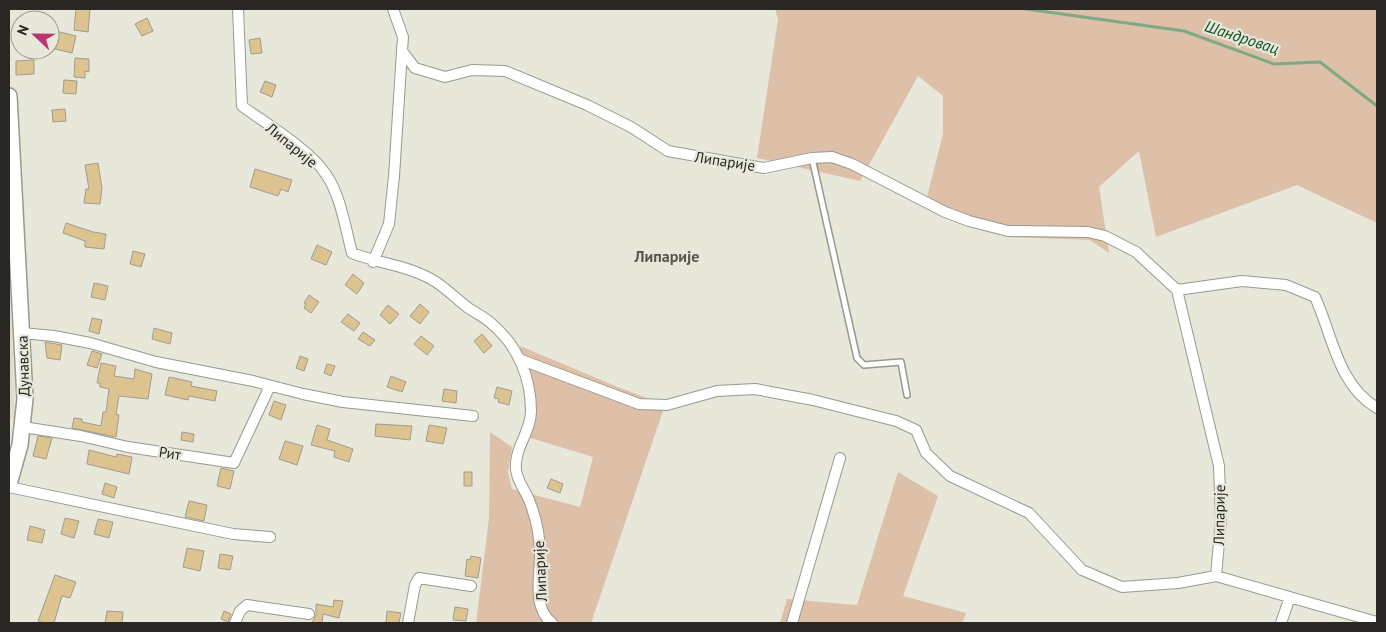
<svg xmlns="http://www.w3.org/2000/svg" width="1386" height="632" viewBox="0 0 1386 632" font-family="'PT Sans',sans-serif">
<style>
.built{fill:#ddddc8}
.green{fill:#ddc0a7}
.lines{fill:none;stroke-linecap:round;stroke-linejoin:round}
.stream{stroke:#7daa84;stroke-width:3}
.building{fill:#dcc38f;stroke:#a29c91}
.lane-casing{stroke:#99998d;stroke-width:8}
.street-casing{stroke:#99998d;stroke-width:12}
.secondary-casing{stroke:#99998d;stroke-width:18}
.lane{stroke:#fff;stroke-width:5}
.street{stroke:#fff;stroke-width:10}
.secondary{stroke:#fff;stroke-width:15}
.labels{text-anchor:middle;dominant-baseline:central;stroke-width:4.5;stroke-linejoin:round;paint-order:stroke}
.street-label{font-size:15px;fill:#282723;stroke:#e7e7da}
.water-label{font-size:16px;font-style:italic;fill:#0e5525;stroke:#e7e7da}
.neighbourhood-label{font-size:16px;font-weight:bold;fill:#57574c;stroke:#e7e7da}
</style>
<rect width="100%" height="100%" fill="#e7e7da"/>
<path class="built" d="M9,254L15,419L9,418Z"/>
<path class="green" d="M775,9H1377V223L1297,185L1156,237L1139,151L1099,187L1109,253L1090,240L1009,237L960,223L925,205L943,134V96L918,76L860,181L757,158L778,19Z
M520,346L613,385L665,405L591,623H476L489,518L490,432L512,447L508,472L512,489L580,507L593,457L524,436L527,423Z
M898,472L938,496L903,596L966,613L962,623H780L787,599L857,605Z"/>
<g class="lines">
<path class="stream" d="M1026,9L1184,31L1274,64L1320,62L1377,106"/>
</g>
<path class="building" d="M76,9H90L88,32L74,30Z
M147,18L153,31L142,36L135,24Z
M56,31L76,36L72,53L50,48V33L56,34Z
M260,38L262,53L251,54L249,40Z
M75,58L89,59V72L85,71V78L74,77Z
M34,60V74L16,75V61Z
M64,80L77,81L76,94L63,93Z
M265,81L276,85L272,97L260,92Z
M65,109L66,121L53,122L52,110Z
M98,163L102,188L100,204L84,203L86,189H89L85,165Z
M255,169L292,180L288,192L281,189L278,196L250,187Z
M66,223L93,232L106,234L104,249L85,247V241L63,233Z
M317,245L332,252L326,265L311,259Z
M133,251L145,254L141,267L130,264Z
M353,274L364,283L357,294L345,285Z
M94,283L108,286L105,300L91,297Z
M309,295L319,302L311,313L304,308L306,304L304,303Z
M420,304L429,312L420,324L410,316Z
M388,305L399,314L390,324L380,315Z
M348,314L360,323L354,331L341,322Z
M92,318L102,320L99,334L89,331Z
M154,328L172,333L170,344L152,339Z
M363,332L375,340L370,346L358,339Z
M482,334L492,346L484,353L474,341Z
M421,336L434,346L427,355L414,344Z
M45,342L62,345L60,360L47,358Z
M92,351L102,354L97,368L87,365Z
M300,356L308,359L304,371L296,368Z
M101,363L116,366L114,376L134,379L135,369L152,374L148,399L119,396L116,414L119,415L116,437L72,428L74,418L82,419V422L101,426L103,412H106L109,389L100,387V383H97Z
M327,364L335,366L331,376L324,373Z
M391,376L406,382L402,392L387,387Z
M169,377L192,382L191,386L217,391L215,401L189,396L188,400L165,395Z
M497,387L512,391L509,405L498,402L499,399L494,398Z
M444,389L457,391L456,403L442,401Z
M274,401L286,405L281,420L269,415Z
M376,424L412,426L410,440L375,436Z
M317,425L330,429L327,440L353,449L349,462L334,457L335,451L311,445Z
M429,425L447,428L443,444L426,441Z
M182,432L194,434L193,442L181,440Z
M38,436L52,438L46,459L33,456Z
M285,441L303,446L297,465L279,459Z
M89,450L116,457L117,454L132,457L129,474L87,464Z
M221,468L234,471L230,489L217,486Z
M464,472H472V486H464Z
M551,479L563,484L560,493L547,488Z
M105,483L117,487L114,498L102,494Z
M189,501L207,505L204,521L185,517Z
M65,518L79,521L74,538L61,534Z
M98,519L113,522L109,538L94,534Z
M30,526L45,530L42,543L27,540Z
M187,548L204,551L200,571L183,567Z
M220,554L233,556L230,570L218,568Z
M471,556L481,558L478,578L465,576L467,559L470,560Z
M55,575L76,582L70,598L62,596L54,623H45L38,621Z
M334,600L343,601L339,618L323,614L322,623H312L316,615V604L333,607Z
M455,607L468,609L466,621L453,620Z
M107,611L123,612L122,623H105Z
M224,611L231,614L228,622L221,619Z
M387,611L401,613L399,623H386Z"/>
<g class="lines">
<defs>
<path id="lane" d="M812,158L857,358L864,365L901,362L907,395"/>
<path id="street" d="M238,9L242,106C265,123 310,150 325,173C341,195 345,227 352,253C377,263 406,265 431,279C444,286 455,298 467,307C475,313 485,317 492,324C518,346 531,378 531,411C531,432 514,448 516,469C516,479 525,490 529,500C536,517 540,537 540,556C540,578 532,607 552,623
M393,9L403,37L402,51L415,68L445,77L472,70L505,71L587,105L631,127L668,151L764,168L812,158L832,157L852,164L945,212L969,221L1008,231L1088,232L1105,236L1136,252L1177,290L1219,466L1221,520L1216,576L1377,622
M373,262L389,224L394,176L402,51
M1177,290L1242,281L1286,285L1315,297C1333,336 1337,384 1377,408
M22,333L54,336L90,343L156,362L253,381L303,394L343,402L473,416
M519,359L639,404L667,405L717,391L755,389L813,400L896,421L916,430L926,453L950,476L1029,513L1082,570L1122,587L1178,583L1216,576
M23,427L81,436L128,447L234,463L270,386
M9,487L233,534L270,537
M235,623L240,611L247,605L309,614
M408,623L415,585L419,578L471,586
M792,623L840,458
M1281,623L1290,597"/>
<path id="secondary" d="M9,96L25,399L20,445L9,484"/>
</defs>
<use href="#lane" class="lane-casing"/>
<use href="#street" class="street-casing"/>
<use href="#secondary" class="secondary-casing"/>
<use href="#lane" class="lane"/>
<use href="#street" class="street"/>
<use href="#secondary" class="secondary"/>
</g>
<g class="labels">
<g class="street-label">
<text transform="translate(292 145) rotate(39)">Липарије</text>
<text transform="translate(725 161) rotate(9)">Липарије</text>
<text transform="translate(23 366) rotate(-92)">Дунавска</text>
<text transform="translate(170 453) rotate(8)">Рит</text>
<text transform="translate(1219 515) rotate(-89)">Липарије</text>
<text transform="translate(540 571) rotate(-93)">Липарије</text>
</g>
<g class="water-label">
<text transform="translate(1242 37) rotate(18)">Шандровац</text>
</g>
<g class="neighbourhood-label">
<text x="667" y="256">Липарије</text>
</g>
</g>
<rect width="1386" height="632" fill="none" stroke="#282723" stroke-width="20"/>
<g transform="translate(35 35) rotate(292)"><circle r="24" fill="#e7e7da" stroke="#9b9a91"/>
<path d="M0-4L9 19L0 12L-9 19Z" fill="#bc336f"/>
<text y="-8" font-size="14" font-weight="bold" text-anchor="middle" fill="#282723">N</text>
</g>
</svg>
